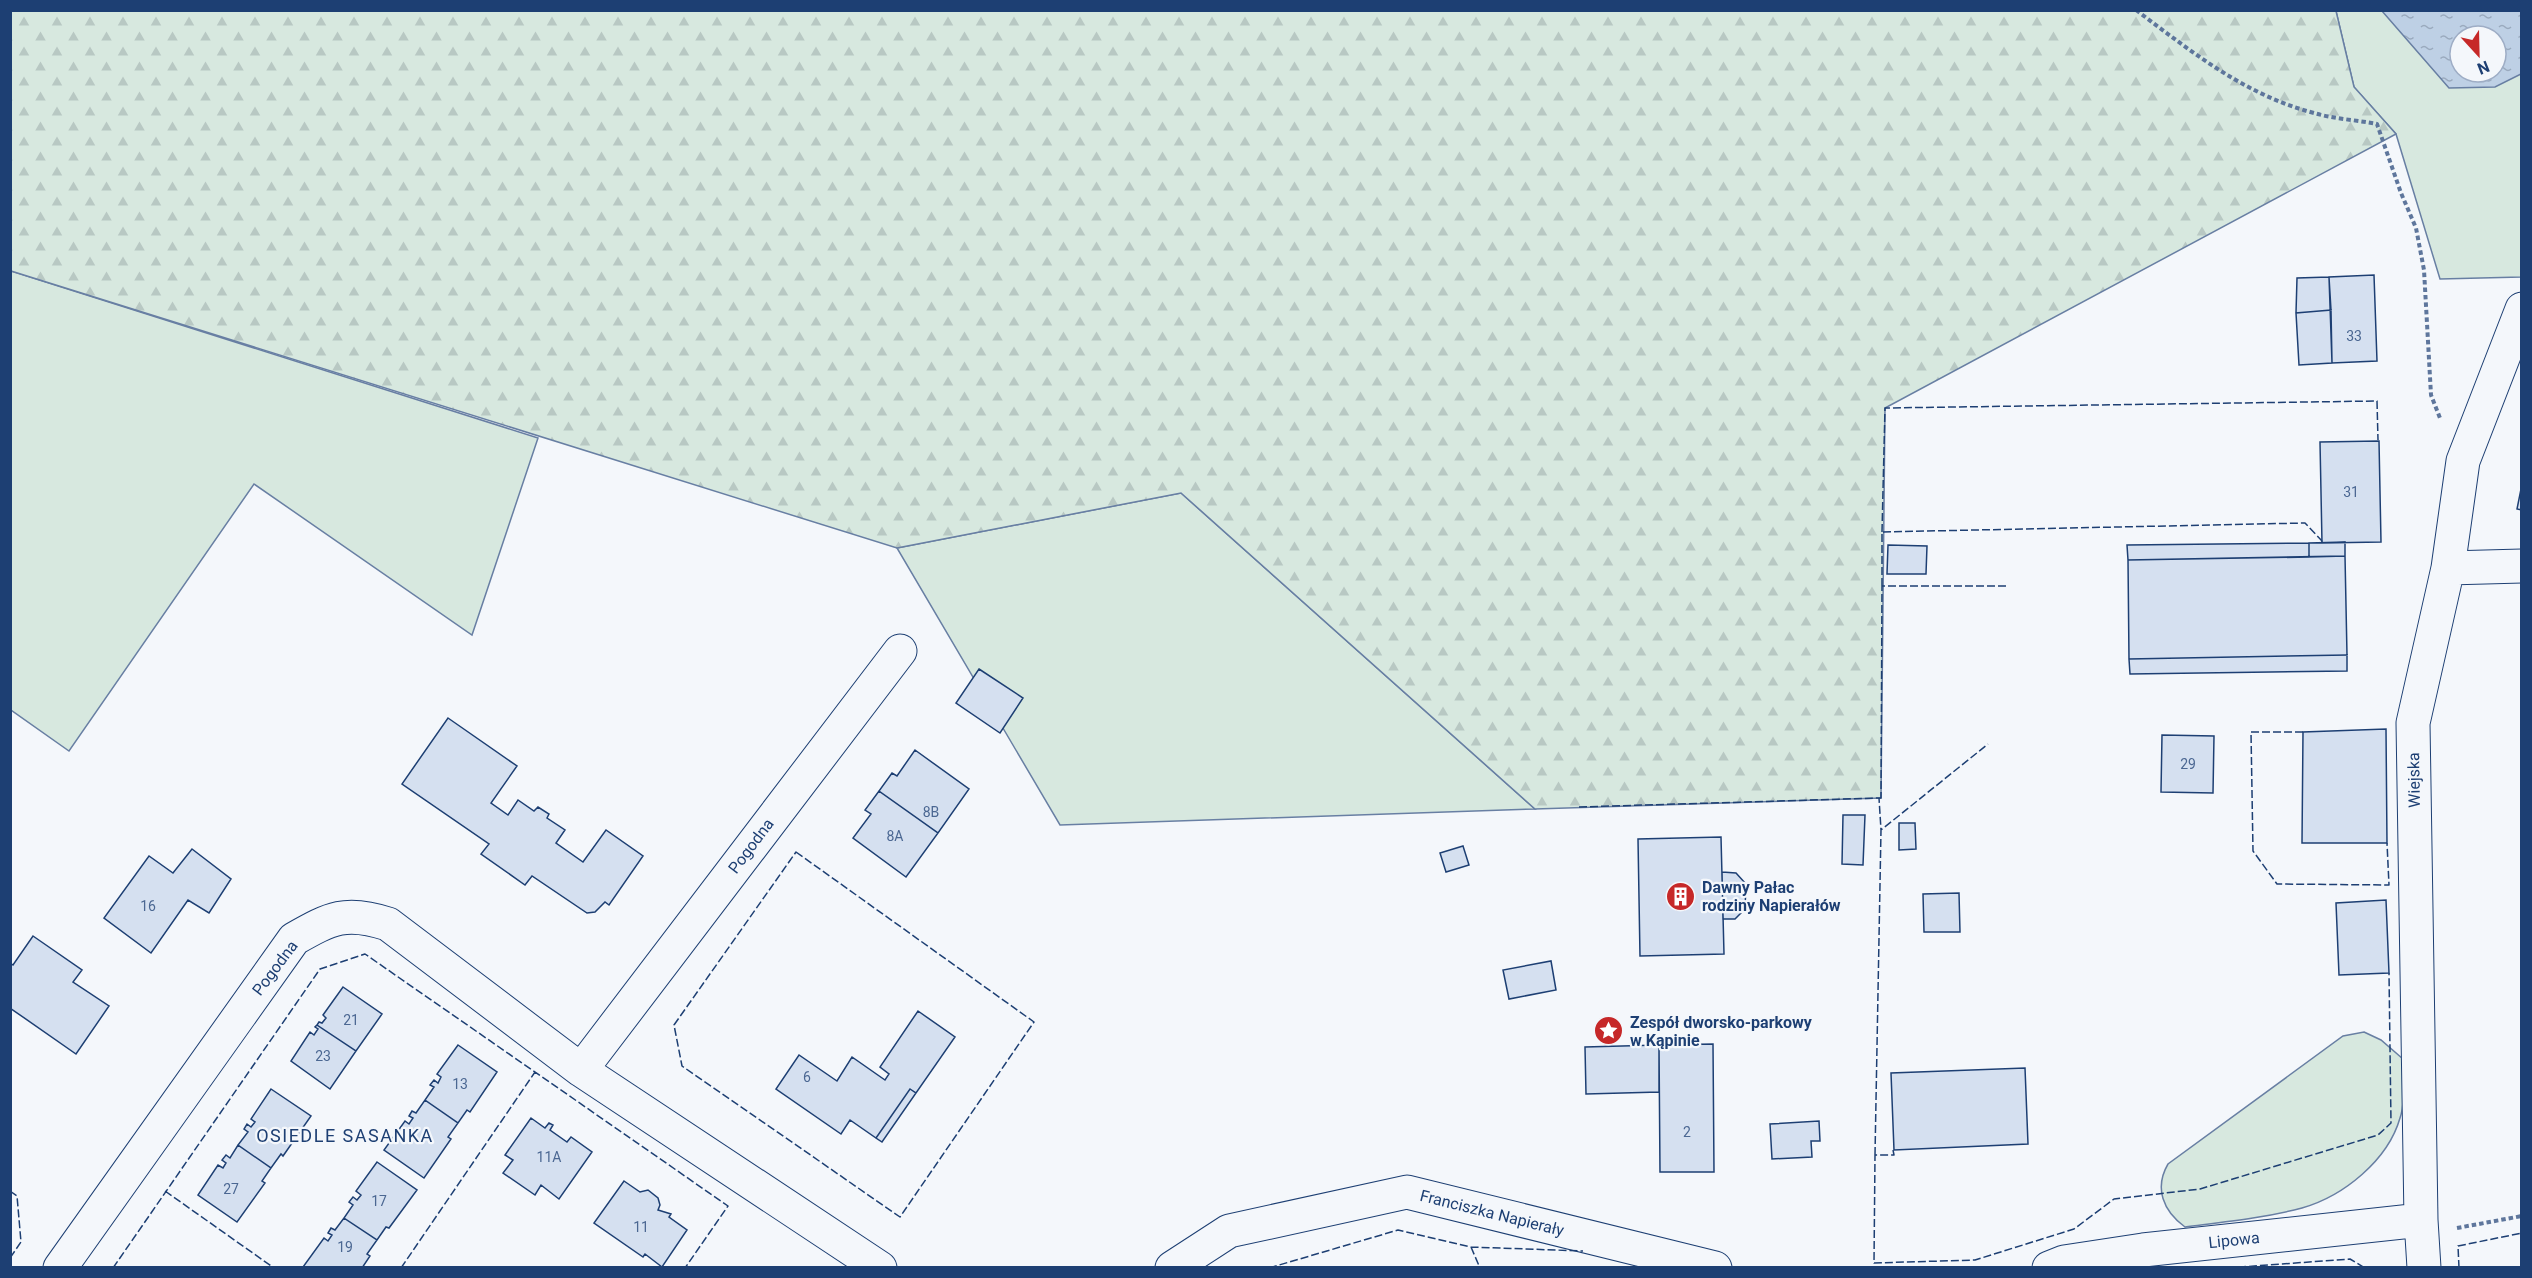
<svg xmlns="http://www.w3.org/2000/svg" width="2532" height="1278" viewBox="0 0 2532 1278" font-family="Roboto,sans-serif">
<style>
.grass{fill:#d7e8df;stroke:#687fa3;stroke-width:1.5;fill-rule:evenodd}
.forest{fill:url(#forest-firs);stroke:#687fa3;stroke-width:1.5}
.water{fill:url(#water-ripples);stroke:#687fa3;stroke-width:1.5;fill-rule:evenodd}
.building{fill:#d5e0f0;stroke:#1d3f73;stroke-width:1.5}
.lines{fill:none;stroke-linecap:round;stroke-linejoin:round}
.street-casing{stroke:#1d3f73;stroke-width:35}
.path{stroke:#5e769c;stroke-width:4;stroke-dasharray:4.5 3;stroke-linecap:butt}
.street{stroke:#f4f7fb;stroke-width:33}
.fence{stroke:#1d3f73;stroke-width:1.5;stroke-dasharray:8 3;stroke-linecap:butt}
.labels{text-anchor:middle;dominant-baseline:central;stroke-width:4.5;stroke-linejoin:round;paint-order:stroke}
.number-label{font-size:14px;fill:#4b6792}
.street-label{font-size:16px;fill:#1d3f73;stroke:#f4f7fb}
.poi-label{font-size:16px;font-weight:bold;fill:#1d3f73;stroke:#f4f7fb;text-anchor:start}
.neighbourhood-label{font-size:18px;letter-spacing:1.5px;fill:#1d3f73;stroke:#f4f7fb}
</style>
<defs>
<pattern id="forest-firs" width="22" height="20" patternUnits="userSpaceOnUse" patternTransform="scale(1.5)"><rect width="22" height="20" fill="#d7e8df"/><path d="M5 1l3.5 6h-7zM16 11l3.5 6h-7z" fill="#b8c8c3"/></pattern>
<pattern id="water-ripples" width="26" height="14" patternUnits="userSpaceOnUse" patternTransform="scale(1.5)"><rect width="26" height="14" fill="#bed0e5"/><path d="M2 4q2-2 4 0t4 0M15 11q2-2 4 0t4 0" fill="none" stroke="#9aaabe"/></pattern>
</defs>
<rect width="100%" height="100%" fill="#f4f7fb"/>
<path class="grass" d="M2336,11H2521V277L2440,279L2396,134L2354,87ZM2460,36H2496V72H2460Z
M11,271L538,438L472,635L254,484L69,751L11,710Z
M1181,493L1535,809L1060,825L897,548Z
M2364,1032L2381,1040L2403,1059C2402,1077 2406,1101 2400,1118C2388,1160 2344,1196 2302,1208C2264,1218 2224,1222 2185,1227C2163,1211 2154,1188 2168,1164L2343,1036Z"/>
<path class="forest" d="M11,10L2336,11L2354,87L2396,134L1885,408L1881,798L1535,809L1181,493L897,548L11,271Z"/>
<path class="water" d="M2382,11H2521V74L2495,87L2449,88ZM2460,36H2496V72H2460Z"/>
<path class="building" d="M2374,275L2377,361L2332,363L2329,277Z
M2329,277L2331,310L2296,313L2297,278Z
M2331,310L2332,363L2299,365L2296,313Z
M2379,441L2381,542L2322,543L2320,442Z
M2521,489H2522V510L2517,509Z
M2345,542V556L2309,557V543Z
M2309,543V557L2128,560L2127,545Z
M1888,545L1927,546L1926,574H1887Z
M2345,556L2347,655L2129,659L2128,560Z
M2347,655V671L2130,674L2129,659Z
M979,669L1023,698L1000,733L956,703Z
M448,718L517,766L491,803L508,815L518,800L534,811L538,807L549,814L547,818L565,830L556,843L583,862L606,830L643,856L609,905L605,902L595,912L587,913L532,876L525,885L481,854L489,844L402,784Z
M2386,729L2387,843H2302L2303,732Z
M2162,735L2214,736L2213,793L2161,792Z
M915,750L969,789L938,833L879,791L892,773L897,776Z
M879,791L938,833L906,877L853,838L871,814L865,810Z
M1843,815H1865L1863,865L1842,864Z
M1899,823H1915L1916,849L1899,850Z
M1721,837L1724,954L1640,956L1638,839Z
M1463,846L1469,865L1446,872L1440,853Z
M192,849L231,879L209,913L188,900L151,953L104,918L149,856L173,873Z
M1722,872L1736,873L1746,884L1745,909L1735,919H1723Z
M1959,893L1960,932H1924L1923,894Z
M2386,900L2389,973L2339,975L2336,903Z
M33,936L82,970L73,982L109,1006L76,1054L10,1008V963L13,965Z
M1551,961L1556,990L1509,999L1503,970Z
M343,987L382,1014L356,1051L317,1025L319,1022L322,1023L326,1018L323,1015Z
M918,1011L955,1037L916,1093L910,1089L876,1138L850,1120L841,1134L776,1089L799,1055L837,1081L852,1057L885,1080L889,1074L880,1067Z
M317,1025L356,1051L330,1089L291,1061L310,1032L314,1035L318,1029L315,1027Z
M1713,1044L1714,1172H1660L1659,1045Z
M458,1045L497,1072L470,1112L467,1110L458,1123L425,1100L434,1087L430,1085L434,1080L438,1083L441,1077L437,1074Z
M1659,1045V1092L1586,1094L1585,1047Z
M2025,1068L2028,1144L1894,1150L1891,1073Z
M271,1089L311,1116L283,1156L281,1154L271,1168L238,1145L248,1132L244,1129L247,1124L251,1127L255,1122L251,1119Z
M910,1089L916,1093L882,1142L876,1138Z
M425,1100L458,1123L448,1137L451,1139L424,1178L384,1150L405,1121L409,1124L413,1118L409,1116L412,1111L416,1113Z
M531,1118L545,1128L549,1123L553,1125L550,1130L567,1142L571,1137L592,1152L559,1199L541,1185L535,1195L503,1173L513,1160L505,1155Z
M1819,1121L1820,1141H1811L1812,1157L1772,1159L1770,1124Z
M238,1145L271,1168L262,1181L265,1183L237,1222L198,1195L218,1165L223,1168L226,1163L222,1160L226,1155L230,1158Z
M377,1162L417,1190L389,1228L386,1227L377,1240L344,1218L353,1205L349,1202L353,1197L357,1200L361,1195L356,1191Z
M624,1181L640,1192L648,1190L658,1198L660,1205L658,1210L671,1214L669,1217L687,1230L662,1267L645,1254L643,1257L594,1223Z
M344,1218L377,1240L367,1254L370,1256L362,1268L303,1267L324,1238L328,1241L332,1235L328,1233L331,1228L335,1230Z"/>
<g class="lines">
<defs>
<path id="street" d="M2448,568L2522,566
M581,1070L900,651
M60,1268L294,939C331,918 346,910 388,924L581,1070L880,1268
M1172,1268L1229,1231L1407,1192L1715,1268
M2049,1268L2064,1262L2143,1250L2421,1220
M2424,1268L2421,1220L2413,723L2448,568L2463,461L2522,309"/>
</defs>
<use href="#street" class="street-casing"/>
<path class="path" d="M2136,10C2192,52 2245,95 2314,113C2334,119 2357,120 2377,124L2401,193L2416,228L2424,270L2431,395L2440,418
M2457,1228L2522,1216"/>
<use href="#street" class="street"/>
<path class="fence" d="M1882,532L1885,408L2377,401L2378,440
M1882,586V532L2305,523L2322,541
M2303,732H2251L2253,851L2277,884L2389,885L2387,843
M1879,798H1881L1882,586H2006
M1579,807L1879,798L1881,830
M796,852L1034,1022L900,1217L682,1066L674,1025Z
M1893,1150L1894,1155H1875L1874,1263L1975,1260L2074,1229L2114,1199L2200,1189L2378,1135L2391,1123L2389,973
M1875,1155L1881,830L1988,744
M10,1191L17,1196L21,1242L10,1258
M165,1191L274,1268
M1471,1247L1480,1268
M113,1268L320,969L365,954L728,1206L685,1268
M401,1268L535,1072
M1269,1268L1398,1230L1471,1247L1583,1251
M2227,1268L2350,1259L2365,1268
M2459,1268L2458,1246L2522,1233"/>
</g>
<defs>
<symbol id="building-disc" viewBox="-11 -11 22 22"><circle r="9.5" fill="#c62828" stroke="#f4f7fb"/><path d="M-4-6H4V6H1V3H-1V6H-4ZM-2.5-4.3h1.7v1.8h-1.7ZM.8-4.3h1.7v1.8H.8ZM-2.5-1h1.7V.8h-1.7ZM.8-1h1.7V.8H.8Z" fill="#fff"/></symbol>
<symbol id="sight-disc" viewBox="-11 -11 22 22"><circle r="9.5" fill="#c62828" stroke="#f4f7fb"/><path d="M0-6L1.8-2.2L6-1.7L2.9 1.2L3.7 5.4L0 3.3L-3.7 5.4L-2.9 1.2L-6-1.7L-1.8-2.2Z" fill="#fff"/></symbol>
</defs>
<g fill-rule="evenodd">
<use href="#building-disc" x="1664" y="880" width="33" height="33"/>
<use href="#sight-disc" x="1592" y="1014" width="33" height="33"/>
</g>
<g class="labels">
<g class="number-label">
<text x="2354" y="336">33</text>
<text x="2351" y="492">31</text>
<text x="2188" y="764">29</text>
<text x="931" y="812">8B</text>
<text x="895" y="836">8A</text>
<text x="148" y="906">16</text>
<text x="351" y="1020">21</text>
<text x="323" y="1056">23</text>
<text x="807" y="1077">6</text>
<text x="460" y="1084">13</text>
<text x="1687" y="1132">2</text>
<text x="549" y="1157">11A</text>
<text x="231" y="1189">27</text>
<text x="379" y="1201">17</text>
<text x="641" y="1227">11</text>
<text x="345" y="1247">19</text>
</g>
<g class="street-label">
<text transform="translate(2414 780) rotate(-91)">Wiejska</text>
<text transform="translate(751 846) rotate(-53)">Pogodna</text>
<text transform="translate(275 968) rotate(-53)">Pogodna</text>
<text transform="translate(1492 1213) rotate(14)">Franciszka Napierały</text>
<text transform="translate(2234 1240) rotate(-6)">Lipowa</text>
</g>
<g class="poi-label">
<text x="1702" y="887">Dawny Pałac<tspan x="1702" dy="18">rodziny Napierałów</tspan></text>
<text x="1630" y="1022">Zespół dworsko-parkowy<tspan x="1630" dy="18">w Kąpinie</tspan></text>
</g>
<g class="neighbourhood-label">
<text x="345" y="1135">OSIEDLE SASANKA</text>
</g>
</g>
<rect width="2532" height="1278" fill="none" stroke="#1d3f73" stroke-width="24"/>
<g transform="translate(2478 54) rotate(158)"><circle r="28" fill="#f4f7fb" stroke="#9eadc5" stroke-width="1.5"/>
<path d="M0-4.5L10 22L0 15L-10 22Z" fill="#c62828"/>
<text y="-9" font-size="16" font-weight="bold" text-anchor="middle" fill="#1d3f73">N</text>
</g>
</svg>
